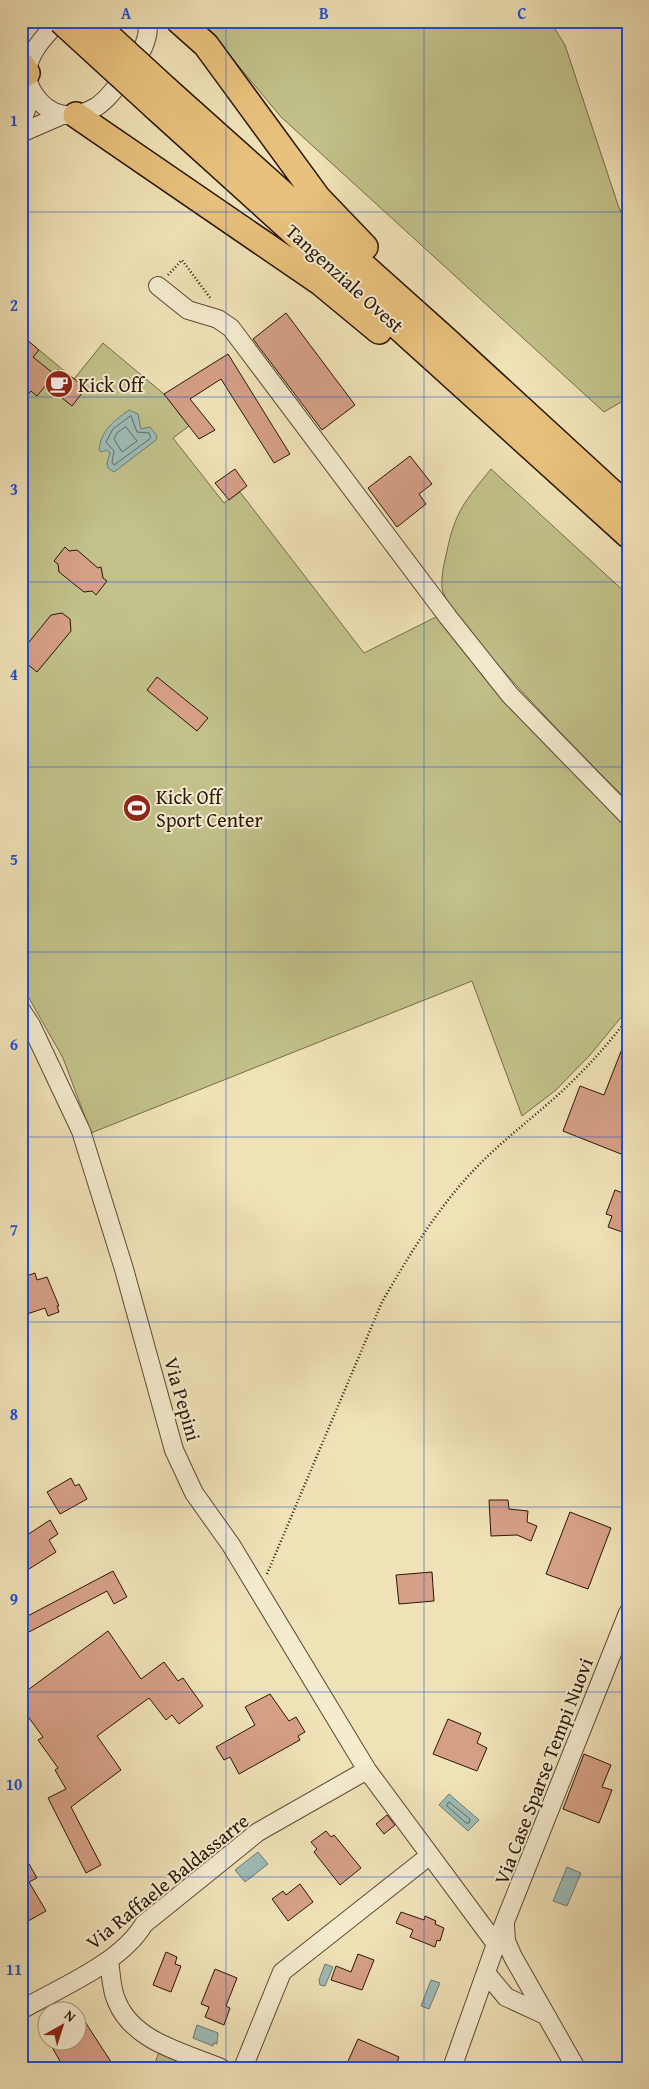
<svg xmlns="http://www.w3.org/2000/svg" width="649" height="2089" viewBox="0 0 649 2089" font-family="'Gentium Book Plus',serif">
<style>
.green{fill:#c1c189;stroke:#766b48}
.water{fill:#9dbcb7;stroke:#6f7971}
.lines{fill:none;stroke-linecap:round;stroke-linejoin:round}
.shore{stroke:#646860;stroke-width:1}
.building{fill:#d6a087;stroke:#2a1508}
.minor-casing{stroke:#5c4834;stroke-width:20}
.highway-casing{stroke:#2a1508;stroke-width:28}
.path{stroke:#2a1508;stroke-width:2.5;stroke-dasharray:1 2.5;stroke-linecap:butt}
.minor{stroke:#f5ecd0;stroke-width:18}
.highway{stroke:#e8c17c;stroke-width:25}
.highway-bridge-casing{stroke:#2a1508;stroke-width:28;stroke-linecap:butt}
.highway-bridge{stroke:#e8c17c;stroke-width:25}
.grid{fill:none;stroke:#1d4ed8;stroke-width:1;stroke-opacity:0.55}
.labels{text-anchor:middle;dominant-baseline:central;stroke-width:4;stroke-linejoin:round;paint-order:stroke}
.street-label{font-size:20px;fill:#2a1508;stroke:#f5ecd0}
.poi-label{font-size:20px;fill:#2a1508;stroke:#f5ecd0;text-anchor:start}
.neatline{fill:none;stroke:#1d4ed8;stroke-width:2}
.grid-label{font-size:16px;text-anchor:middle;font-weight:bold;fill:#1d4ed8}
</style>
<rect width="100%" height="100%" fill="#f0e2b7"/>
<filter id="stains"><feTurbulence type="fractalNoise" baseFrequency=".004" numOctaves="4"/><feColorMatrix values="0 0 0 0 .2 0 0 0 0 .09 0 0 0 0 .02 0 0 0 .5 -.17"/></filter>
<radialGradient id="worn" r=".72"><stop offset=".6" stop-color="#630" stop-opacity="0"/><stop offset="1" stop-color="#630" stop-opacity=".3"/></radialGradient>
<path class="green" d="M196,21H550L565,45L619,208L628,223V398L604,412L281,117L216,39Z
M21,335L74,379L103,343L164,394L189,426L173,438L224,503L240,492L364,653L438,616L499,694L628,826V1009L590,1055L556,1090L522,1116L472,981L91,1133L63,1058L21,984Z
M491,469L628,595V801C599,773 444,616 442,588C441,576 444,563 447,551C455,511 466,500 491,469Z
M159,2052L196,2068H153Z"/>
<path class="water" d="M129,410L138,414L141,429L150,427L157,436L156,440L114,472L108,468L107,463L110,453L106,450L101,452L99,450C101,430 114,421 129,410Z
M449,1794L479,1820L468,1831L439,1805Z
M258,1852L268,1864L245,1882L235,1870Z
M567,1867L581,1873L567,1906L553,1901Z
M325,1964L333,1967L325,1986L320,1985L319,1980Z
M431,1980L440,1983L429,2009L421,2006Z
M197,2025L218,2033L217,2044L214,2043L213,2046L193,2038Z"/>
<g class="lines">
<path class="shore" d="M131,416L137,432L149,433L151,438L114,465L112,462L114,451L106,442L113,429Z
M126,427L137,441L122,452L114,439L117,433Z
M449,1802L470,1819L469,1823H466L447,1806Z"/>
</g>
<path class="building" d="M286,313L355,405L322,430L253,339Z
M21,335L39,350L33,357L54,374L58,369L62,373L64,371L86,388L72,406L46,385L37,396L31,391L21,403Z
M228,354L290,454L274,463L221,379L190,399L215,430L199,439L164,394Z
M410,456L432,484L419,494L426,504L397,527L368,488Z
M235,469L247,486L229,500L215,483Z
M65,547L69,551L77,550L98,568L101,567L103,578L107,581L96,595L92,591L84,592L59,572L58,564L54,561Z
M62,613L70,619L71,631L37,672L21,659V652L51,615Z
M157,677L208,718L197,731L147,690Z
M627,1036L628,1146L625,1145L621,1154L563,1131L580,1086L604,1095Z
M615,1190L628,1195V1234L608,1227L612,1216L606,1214Z
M35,1273L37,1280L47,1277L59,1306H57L59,1312L48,1316L45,1308L21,1316V1278Z
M71,1478L75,1486L79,1484L87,1499L60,1514L47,1492Z
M489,1500H508L509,1509L528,1511L527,1522L537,1526L531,1541L517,1535L491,1536Z
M570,1512L611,1528L588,1589L546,1574Z
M50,1520L58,1534L49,1540L56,1552L21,1574V1539Z
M113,1571L127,1597L114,1604L107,1591L29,1632L22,1619Z
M432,1572L434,1601L399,1604L396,1575Z
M108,1631L141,1679L164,1662L178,1681L183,1678L203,1706L179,1724L172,1715L166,1720L149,1698L97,1736L121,1770L71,1807L101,1865L86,1873L48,1798L66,1789L55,1770L58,1768L38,1740L43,1737L21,1707V1695Z
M270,1694L289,1721L296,1717L305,1732L298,1736L300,1740L239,1774L230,1757L224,1760L216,1747L255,1725L245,1707Z
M448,1719L481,1733L477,1743L487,1748L477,1771L433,1754Z
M584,1754L611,1765L602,1787L612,1790L599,1823L563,1809Z
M387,1815L395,1825L384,1834L376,1824Z
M326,1831L331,1837L334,1835L361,1868L340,1885L314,1852L317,1849L311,1842Z
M21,1850L37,1878L29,1882L46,1911L21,1925Z
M300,1884L313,1902L288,1921L272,1899L283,1891L286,1895Z
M401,1912L424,1920L425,1916L436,1921L435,1924L444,1928L440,1941L437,1940L435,1947L410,1937L413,1930L396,1923Z
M166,1952L177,1957L175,1964L181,1966L171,1992L153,1985Z
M358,1954L374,1960L362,1990L331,1980L336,1966L351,1972Z
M215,1969L237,1978L226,2006L230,2008L224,2025L205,2017L209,2007L201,2004Z
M78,2011L115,2068H64L49,2042H78Z
M358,2039L399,2057L395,2068H345Z"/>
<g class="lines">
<defs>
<path id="minor" d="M59,21C46,35 29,51 27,72C27,79 30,88 34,94C49,117 72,121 96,107C109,99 120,82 129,70C139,56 151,39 147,21
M21,123L28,105L30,88
M21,133L60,116
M158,286L188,310L218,319L231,328L448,617L510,695L628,816
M21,1010L31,1025L81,1131L124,1269L174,1450L194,1493L231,1545L367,1770L496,1944
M505,1925L506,1941L513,1957L576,2068
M109,1960C111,1973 111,1990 117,2002C134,2042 183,2052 221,2068
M486,1973L506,1997L545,2015
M21,2010C61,1987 121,1963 144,1924L258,1832L367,1770
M243,2068L282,1972L429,1856
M452,2068L496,1944L628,1613"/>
<path id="highway" d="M179,21L206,45L318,198L365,247
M21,64L27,73
M166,89L444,338L628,507
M155,107L628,535
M76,115L321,283L379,331"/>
</defs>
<use href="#minor" class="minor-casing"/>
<use href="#highway" class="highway-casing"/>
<path class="path" d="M168,275L182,260L211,299
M267,1574L382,1302C408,1257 435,1212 471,1173C498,1144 529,1121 559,1094C584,1071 607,1046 628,1018"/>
<use href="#minor" class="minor"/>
<use href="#highway" class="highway"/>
<defs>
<path id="highway-bridge" d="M61,21L155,107
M92,21L166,89"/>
</defs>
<use href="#highway-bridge" class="highway-bridge-casing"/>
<use href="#highway-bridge" class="highway-bridge"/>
</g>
<path class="grid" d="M226,21V2068M424,21V2068M21,212H628M21,397H628M21,582H628M21,767H628M21,952H628M21,1137H628M21,1322H628M21,1507H628M21,1692H628M21,1877H628"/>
<defs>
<symbol id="cafe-disc" viewBox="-11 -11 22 22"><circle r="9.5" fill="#8f2418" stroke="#f5ecd0"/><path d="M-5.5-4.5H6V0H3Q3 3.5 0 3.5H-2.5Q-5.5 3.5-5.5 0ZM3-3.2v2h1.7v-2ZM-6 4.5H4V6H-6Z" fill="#fff"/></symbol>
<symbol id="stadium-disc" viewBox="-11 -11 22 22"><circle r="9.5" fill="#8f2418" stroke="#f5ecd0"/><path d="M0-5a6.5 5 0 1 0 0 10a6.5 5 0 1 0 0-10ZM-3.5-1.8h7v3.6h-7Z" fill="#fff"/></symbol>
</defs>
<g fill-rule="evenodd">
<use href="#cafe-disc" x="43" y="368" width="32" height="32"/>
<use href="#stadium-disc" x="121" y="792" width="32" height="32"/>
</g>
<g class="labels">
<g class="street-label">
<text transform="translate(345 278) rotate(42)">Tangenziale Ovest</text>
<text transform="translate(183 1399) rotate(74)">Via Pepini</text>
<text transform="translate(543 1771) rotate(-69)">Via Case Sparse Tempi Nuovi</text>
<text transform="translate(167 1881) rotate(-39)">Via Raffaele Baldassarre</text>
</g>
<g class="poi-label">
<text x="78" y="384">Kick Off</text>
<text x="156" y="796">Kick Off<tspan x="156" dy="23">Sport Center</tspan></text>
</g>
</g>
<rect width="649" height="2089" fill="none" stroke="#f0e2b7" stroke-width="55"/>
<g transform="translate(62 2026) rotate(39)"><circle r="24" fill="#f5ecd0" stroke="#a49680"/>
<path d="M0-4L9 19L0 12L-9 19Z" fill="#8f2418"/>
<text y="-8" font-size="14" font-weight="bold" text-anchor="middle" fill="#2a1508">N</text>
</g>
<rect x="28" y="28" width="594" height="2034" class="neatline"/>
<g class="grid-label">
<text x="126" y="19">A</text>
<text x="324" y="19">B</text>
<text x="522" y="19">C</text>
<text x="14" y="126">1</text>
<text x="14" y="311">2</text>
<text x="14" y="495">3</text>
<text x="14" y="680">4</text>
<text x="14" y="865">5</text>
<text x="14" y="1050">6</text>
<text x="14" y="1235">7</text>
<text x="14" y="1420">8</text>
<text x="14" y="1605">9</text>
<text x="14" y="1790">10</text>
<text x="14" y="1975">11</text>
</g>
<rect width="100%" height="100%" filter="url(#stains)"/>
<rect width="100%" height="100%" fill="url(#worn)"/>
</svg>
